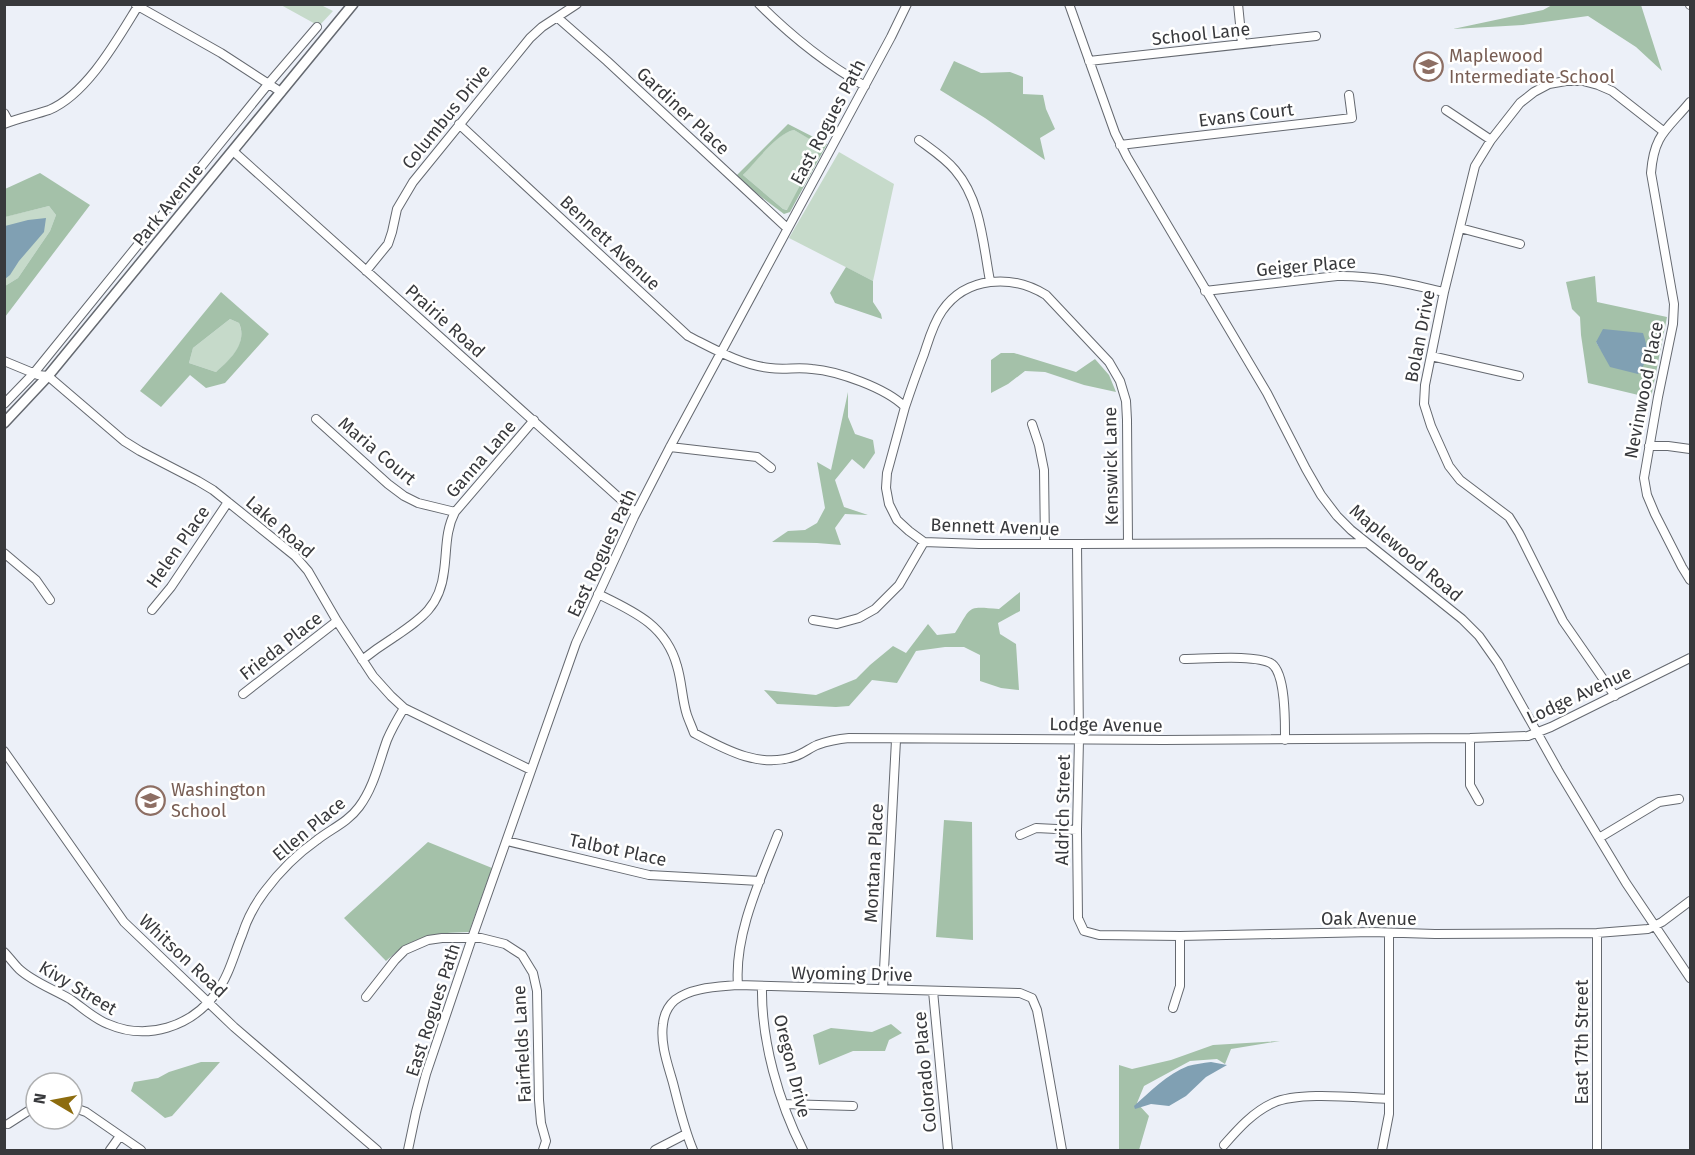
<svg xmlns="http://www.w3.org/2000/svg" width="1695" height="1155" viewBox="0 0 1695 1155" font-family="'Fira Sans',sans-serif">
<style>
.green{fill:#c6daca}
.forest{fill:#a4c1a9;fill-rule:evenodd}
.water{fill:#80a0b3}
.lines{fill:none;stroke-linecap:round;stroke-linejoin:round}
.minor-casing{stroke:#656970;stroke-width:10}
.major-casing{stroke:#656970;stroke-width:12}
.minor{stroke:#fff;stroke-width:8}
.major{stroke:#fff;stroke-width:9}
.labels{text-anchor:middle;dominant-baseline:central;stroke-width:5;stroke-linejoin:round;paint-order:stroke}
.street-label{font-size:18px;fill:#38393c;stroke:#fff}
.education-label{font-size:18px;fill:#785e54;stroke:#fff;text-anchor:start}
</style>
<rect width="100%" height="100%" fill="#ecf0f8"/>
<path class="green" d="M281,5H321L333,11L319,26Z
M794,130L819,144L820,148L788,210L783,209L743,175C755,162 777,133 794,130Z
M839,152L894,184L873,281L789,238Z
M49,206L56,215L50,231L18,278L5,286L4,217Z
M230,319L239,323C248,344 230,360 216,372L189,363L193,348Z"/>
<path class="forest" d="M1554,4L1641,5L1662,71L1636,47L1588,16L1523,25L1453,29L1543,10Z
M954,61L981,73L1010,72L1023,77V94L1043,95L1046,109L1055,129L1040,138L1045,160L985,118L940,90Z
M788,124L827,144L790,212L784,214L735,177ZM794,130L818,144L820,148L787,210L783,209L743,175C756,162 777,133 794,130Z
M40,173L90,205L5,317V286L18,278L50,231L56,215L49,206L5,217V189Z
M846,267L873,281V302L881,314L882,319L835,303L830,293Z
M1595,276L1597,302L1667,317L1651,398L1588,383L1581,335L1580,317L1572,309L1566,282ZM1596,342L1647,346L1601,350Z
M221,292L269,334L225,383L206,388L190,375L161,407L140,391ZM230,319L239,323C248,343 230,360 216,372L189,363L193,348Z
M1001,353H1014L1076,372L1095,359L1109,375L1116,392L1084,385L1045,372L1025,371L1008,384L991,393V360Z
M848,392V417L855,434L873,440L875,453L864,469L852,459L835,480L844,507L868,515L845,514L835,528L841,545L817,543L772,542L788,531L805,530L817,523L825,508L817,462L831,470Z
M1020,592V611L998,623L1000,634L1016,644L1019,690L1001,688L980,681V655L964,647H945L916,651L897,683L872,680L849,706L836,707L777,704L764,690L816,695L856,679L870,665L893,646L906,653L928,624L937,635L955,633C972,606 966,606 999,609Z
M944,820L972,822L973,940L936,937Z
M428,842L492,868L469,932C433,933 414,935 386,961L344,918Z
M891,1024L902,1033L889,1040L885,1051H853L819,1065L813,1035L831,1028L872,1032Z
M1280,1041L1231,1049L1225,1064L1217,1059L1190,1061L1144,1086L1137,1103L1149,1116L1139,1150H1119V1065L1132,1069L1171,1060L1213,1045Z
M201,1062H220L172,1116L165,1118L131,1091L134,1082L158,1078L169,1072Z"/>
<path class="water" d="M46,218L44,232L19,261L10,275L5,279V226L28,220Z
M1603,329L1643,333C1649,351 1649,359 1638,374L1610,367L1596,342Z
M1211,1062L1227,1065L1206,1077L1186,1096L1169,1106L1151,1104L1135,1109L1134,1106C1150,1092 1167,1074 1188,1066C1195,1064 1203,1063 1211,1062Z"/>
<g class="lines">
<defs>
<path id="minor" d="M759,4C791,36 826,64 865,86
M1069,4L1115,133L1127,157L1267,393L1306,469L1321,495L1337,516L1351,530L1462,619L1479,636L1498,663L1558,770L1626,883L1690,978
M1238,4L1242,44
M1690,4V5
M136,5L221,53L281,92
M558,18L607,61L787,228
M1089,61L1316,36
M1690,102C1667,130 1654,134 1651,173L1674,304L1673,324L1658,397L1644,478L1647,495L1655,514L1682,567L1690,580
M1446,110L1491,140
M4,113L9,122
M4,124C19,118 34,115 49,110C87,94 117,40 138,6
M459,124L688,336C714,349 741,365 770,368C784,370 798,367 812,369C838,371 886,388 905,407L887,473L886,488L889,504L897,520L909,531L924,542L979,544H1077L1366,543
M919,140C931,149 945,158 955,170C981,200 983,244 990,281
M1120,145L1352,118L1349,95
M233,151L636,513
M1460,228L1520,244
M366,271L388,244L392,232L397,209L413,182L530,38L542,27L577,4
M1205,291L1337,276C1374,275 1408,284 1444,292
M1431,356L1519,376
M4,361L38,375L48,376L124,441L140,451L198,481L213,490L295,556L308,571L337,621L373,676L391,696L404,708L531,770
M4,404L34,373L269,83L317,27
M905,407C911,389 917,372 924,354C929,339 933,324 942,311C966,276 1012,274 1046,295L1109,362L1120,381L1126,401L1127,420L1128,543
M316,419L388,484L404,496L418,503L455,512
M1032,424L1039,445L1044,470L1045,544
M1649,446H1668L1690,449
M670,447L757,457L771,468
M1077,544L1079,739L1077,830L1078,918L1084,931L1099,935L1180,936L1372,932L1435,934L1597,933L1648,929L1662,922L1690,901
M4,553L36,580L50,600
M598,594C633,611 666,625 677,666C682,682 682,700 687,715C689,721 692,727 694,733C726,750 760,769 796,756C804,753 810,748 817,745C828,741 838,739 849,738L1163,740L1470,738L1528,736L1551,727L1690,658
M152,610L171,587L228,502
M813,620L837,624L859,618L875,609L899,585L924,542
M1184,659C1203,659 1258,654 1272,664C1286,675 1285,723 1285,740
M362,660C372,652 382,645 393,638C421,619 440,607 444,571C447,550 445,531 455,512L534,420
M243,694L337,621
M1615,696L1563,621L1519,533L1509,517L1460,480L1449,466L1431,426L1424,404L1425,385L1444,292L1475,166L1491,140L1520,103L1534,92L1549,84L1566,81H1583L1598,85L1612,91L1663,131
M1470,738V785L1479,801
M4,751L124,922L234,1027L377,1150
M1020,835L1036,828L1077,830
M1599,838L1659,802L1679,799
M507,841L649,875L760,881
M1597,933V1150
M4,952C9,957 14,964 19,969C33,982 53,989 70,999C82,1007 94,1019 108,1024C147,1041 191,1027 216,993C229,976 234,954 242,935C247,919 255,904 265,891C280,871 297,854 317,840C331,829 348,822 359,807C374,787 379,762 387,740C392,728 398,718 404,708
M738,985C734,935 760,880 778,834
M762,987C761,1041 779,1103 803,1150
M883,989L896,740
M933,991L948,1150
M366,997L395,960L405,950L428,940L442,938H481L505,944L522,955L533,973L537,991L539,1100L541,1123L546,1141L543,1150
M1173,1008L1180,986V936
M784,1104L853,1106
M72,1107L86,1112L141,1150
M8,1124L36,1106
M1224,1145C1238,1129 1253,1112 1273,1103C1300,1091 1358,1098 1389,1099
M110,1150L120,1136
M408,1150L416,1112L426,1074L472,938L576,643L634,517L670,447L891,37L907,4
M655,1150L686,1134
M693,1150C684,1129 679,1106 673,1083C668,1065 660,1044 663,1024C664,1015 668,1006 675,1000C692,987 718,987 738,985L1020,993L1032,998L1037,1010L1041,1031L1062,1150
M1382,1150L1389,1114V933"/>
<path id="major" d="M4,423L48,376L353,4"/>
</defs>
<use href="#minor" class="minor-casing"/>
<use href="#major" class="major-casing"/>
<use href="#minor" class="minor"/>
<use href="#major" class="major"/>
</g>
<defs>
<symbol id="school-ring" viewBox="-11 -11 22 22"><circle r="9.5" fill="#fff" stroke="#8d6e63" stroke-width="1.5"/><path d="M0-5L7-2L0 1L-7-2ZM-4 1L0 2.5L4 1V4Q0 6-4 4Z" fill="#8d6e63"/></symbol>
</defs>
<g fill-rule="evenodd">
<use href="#school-ring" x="1412" y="50" width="33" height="33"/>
<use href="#school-ring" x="134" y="784" width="33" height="33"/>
</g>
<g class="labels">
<g class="street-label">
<text transform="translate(1201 34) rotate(-6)">School Lane</text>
<text transform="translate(683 111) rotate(43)">Gardiner Place</text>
<text transform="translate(1246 115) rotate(-7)">Evans Court</text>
<text transform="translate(446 117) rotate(-51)">Columbus Drive</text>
<text transform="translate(828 122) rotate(-62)">East Rogues Path</text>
<text transform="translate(168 205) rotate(-51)">Park Avenue</text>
<text transform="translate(610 243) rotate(43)">Bennett Avenue</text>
<text transform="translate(1306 266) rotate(-5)">Geiger Place</text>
<text transform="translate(445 321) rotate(42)">Prairie Road</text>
<text transform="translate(1420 336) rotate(-79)">Bolan Drive</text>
<text transform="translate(1644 390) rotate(-79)">Nevinwood Place</text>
<text transform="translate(377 451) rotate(40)">Maria Court</text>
<text transform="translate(481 459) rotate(-49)">Ganna Lane</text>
<text transform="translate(1111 466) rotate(-91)">Kenswick Lane</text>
<text transform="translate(280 527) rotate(41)">Lake Road</text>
<text transform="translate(995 527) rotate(2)">Bennett Avenue</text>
<text transform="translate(178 547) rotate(-55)">Helen Place</text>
<text transform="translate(602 553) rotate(-65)">East Rogues Path</text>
<text transform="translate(1406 553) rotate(40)">Maplewood Road</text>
<text transform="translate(281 646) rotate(-38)">Frieda Place</text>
<text transform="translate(1579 695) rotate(-25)">Lodge Avenue</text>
<text transform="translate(1106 725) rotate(1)">Lodge Avenue</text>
<text transform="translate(1063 810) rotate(-89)">Aldrich Street</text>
<text transform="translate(309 829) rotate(-40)">Ellen Place</text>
<text transform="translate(618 850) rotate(12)">Talbot Place</text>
<text transform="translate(874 863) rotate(-87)">Montana Place</text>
<text x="1369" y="919">Oak Avenue</text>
<text transform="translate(183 956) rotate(43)">Whitson Road</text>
<text transform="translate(852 974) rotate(1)">Wyoming Drive</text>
<text transform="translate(78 988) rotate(31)">Kivy Street</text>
<text transform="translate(433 1010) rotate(-72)">East Rogues Path</text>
<text transform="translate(1582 1042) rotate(-90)">East 17th Street</text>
<text transform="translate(522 1044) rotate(-93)">Fairfields Lane</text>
<text transform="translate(792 1066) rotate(76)">Oregon Drive</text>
<text transform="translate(925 1072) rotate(-95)">Colorado Place</text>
</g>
<g class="education-label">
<text x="1449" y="56">Maplewood<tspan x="1449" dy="21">Intermediate School</tspan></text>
<text x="171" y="790">Washington<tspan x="171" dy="21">School</tspan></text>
</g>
</g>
<rect width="1695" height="1155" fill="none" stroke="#38393c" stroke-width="12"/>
<g transform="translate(54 1101) rotate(280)"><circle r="28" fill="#ffffff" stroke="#afb0b1" stroke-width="1.5"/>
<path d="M0-4.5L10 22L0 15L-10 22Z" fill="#8d6c0e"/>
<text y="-9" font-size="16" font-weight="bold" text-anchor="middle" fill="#38393c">N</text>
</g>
</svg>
